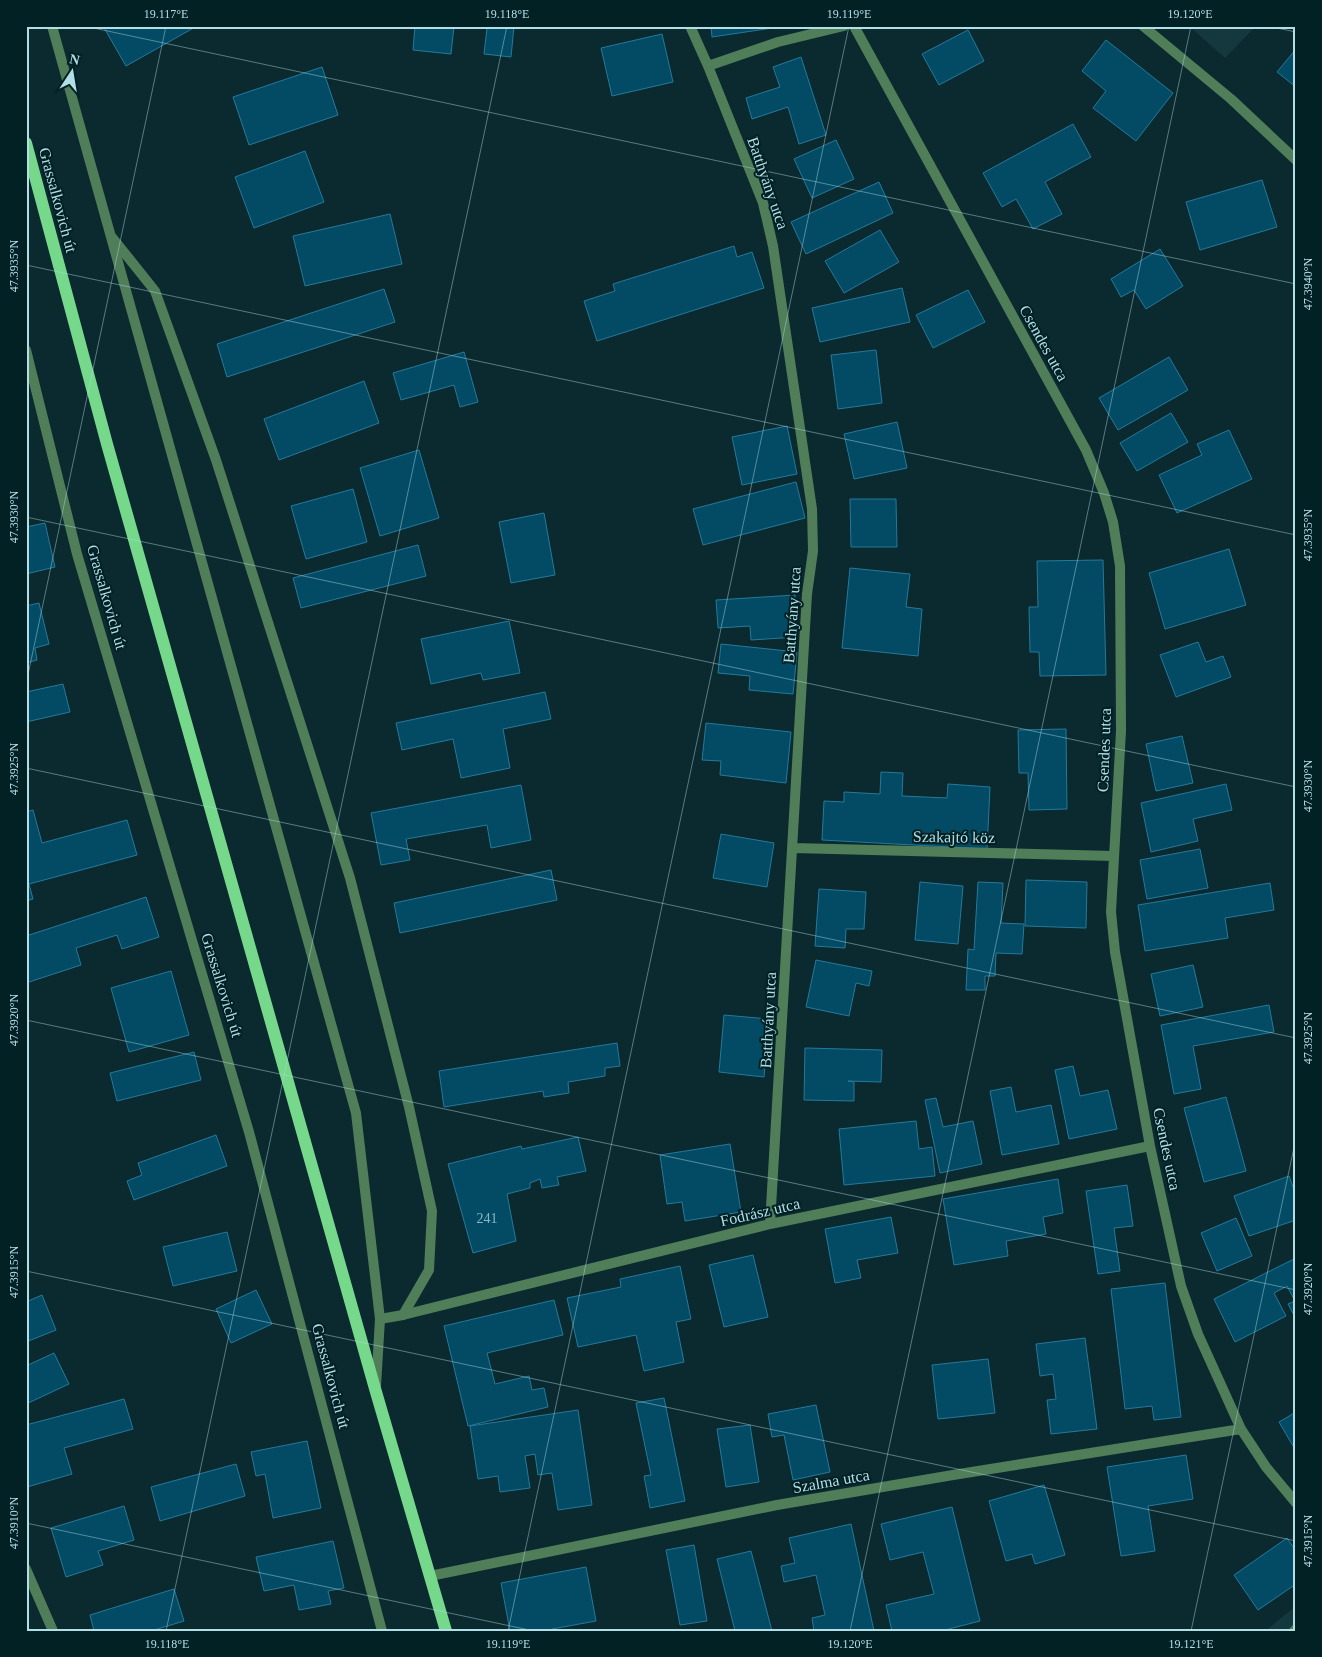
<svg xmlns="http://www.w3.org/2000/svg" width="1322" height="1657" viewBox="0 0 1322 1657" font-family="'Times New Roman',serif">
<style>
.built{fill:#14383e}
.building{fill:#034b64;stroke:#25799b}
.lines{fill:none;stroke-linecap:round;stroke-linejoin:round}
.service{stroke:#507e59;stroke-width:10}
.minor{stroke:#507e59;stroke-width:10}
.tertiary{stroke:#507e59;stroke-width:10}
.primary{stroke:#75d88b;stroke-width:12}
.ticks{fill:none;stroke:#b2dee6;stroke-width:1;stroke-opacity:0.45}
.labels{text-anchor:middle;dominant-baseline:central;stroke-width:4;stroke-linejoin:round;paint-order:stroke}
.number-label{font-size:14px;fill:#86b9c6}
.street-label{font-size:16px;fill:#b2dee6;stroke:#012125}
.neatline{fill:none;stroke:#b2dee6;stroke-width:2}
.ticks-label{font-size:12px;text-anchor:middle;fill:#b2dee6}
</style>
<rect width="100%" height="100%" fill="#0b2a2f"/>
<path class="built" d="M1189,26H1256L1225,58Z
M1296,1606V1631H1265Z"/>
<path class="building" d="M103,26H197L126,66Z
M415,26H454L451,54L413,50Z
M464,26H514L511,57L484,54L487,28Z
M711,26H786L712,37Z
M968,30L984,61L939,85L922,54Z
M662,34L673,82L612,96L601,48Z
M1106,40L1173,93L1136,141L1093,108L1106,91L1082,71Z
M1296,49V87L1277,72Z
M801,57L826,135L799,144L788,107L752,119L746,98L780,87L773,67Z
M322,67L338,115L249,145L233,97Z
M1073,124L1091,157L1045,182L1062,214L1033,229L1016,199L1002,207L983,173Z
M836,140L854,179L812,198L794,159Z
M305,151L324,202L254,228L235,177Z
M1262,180L1277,227L1200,250L1186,202Z
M879,182L893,213L806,254L791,222Z
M390,214L402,264L305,286L293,236Z
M880,230L899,262L844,293L825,261Z
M734,246L737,257L752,252L764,288L597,341L584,301L615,291L613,284Z
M1160,249L1183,286L1146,309L1134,290L1121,297L1111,279Z
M902,288L910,322L820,342L812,308Z
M384,289L395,322L227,377L217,344Z
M968,290L985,322L933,348L916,315Z
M876,350L882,403L838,409L831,355Z
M464,352L478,402L460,407L454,385L401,400L393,373Z
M1169,357L1188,390L1118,430L1099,398Z
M364,381L379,423L279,460L264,419Z
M1171,413L1188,442L1137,471L1120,443Z
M897,422L907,468L854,479L844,434Z
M787,426L797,474L742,485L732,437Z
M1229,430L1252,479L1177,513L1159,475L1202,455L1197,444Z
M419,450L439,518L380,536L360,468Z
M796,482L805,518L703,545L693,509Z
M353,489L367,542L306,559L291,506Z
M850,499H896L897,547H851Z
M544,513L555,575L511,583L499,522Z
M45,523L55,567L26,574V527Z
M418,545L426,576L301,608L293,578Z
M1229,549L1246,605L1165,629L1149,573Z
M1103,560L1106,675L1040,676L1039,652H1030L1029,607H1038L1037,561Z
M850,568L910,574L906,607L922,609L918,656L842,648Z
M795,595L797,637L751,640L750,626L718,628L716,600Z
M39,603L49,644L35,648L37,660L26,663V606Z
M509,621L520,673L483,680L481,673L431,684L421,639Z
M1198,642L1206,662L1223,656L1231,677L1176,697L1160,655Z
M721,644L797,652L793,694L749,690L750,676L718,673Z
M63,684L70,712L26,722V692Z
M545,692L551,719L503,729L510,768L461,778L453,739L402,750L396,723Z
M706,723L791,732L786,783L720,775L721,761L702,760Z
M1066,729L1067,809L1029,810L1028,773H1019L1018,730Z
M1182,736L1193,783L1156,791L1146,744Z
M881,772L903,773L902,796L947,798L948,784L990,787L987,849L822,840L824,801L844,802V792L880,794Z
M1226,784L1232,810L1193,819L1198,841L1151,852L1141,803Z
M521,785L531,840L491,848L487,825L406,839L410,860L381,865L371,813Z
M33,810L42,843L127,820L137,855L29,884L33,899L26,901V812Z
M721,834L774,843L767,887L713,878Z
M1200,849L1208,888L1147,899L1140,860Z
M551,870L557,900L400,933L394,903Z
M1026,880L1087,882L1086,928L1025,926Z
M920,882L963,886L958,944L915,940Z
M978,882L1003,883L1001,923L1024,924L1022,954L996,953L995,976H985V990H966L968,949L974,950Z
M1270,883L1274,910L1225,918L1228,938L1145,951L1138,905Z
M819,889L866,892L864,929H846L845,948L815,946Z
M146,897L159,937L122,949L117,935L76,948L81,965L26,983V936Z
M816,960L872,971L869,986L856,983L849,1016L806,1007Z
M1193,965L1203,1007L1160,1016L1151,974Z
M171,971L189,1035L129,1052L111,988Z
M1269,1005L1274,1032L1193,1046L1201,1089L1174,1094L1161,1025Z
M724,1015L769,1019L764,1077L719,1072Z
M617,1043L620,1066L605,1068V1076L568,1082L569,1093L544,1097L543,1091L444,1107L439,1071Z
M805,1048L882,1050L881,1082L848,1081L854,1082V1101L804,1100Z
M194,1052L201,1080L117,1101L110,1073Z
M1073,1066L1080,1096L1108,1090L1117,1129L1069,1139L1055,1070Z
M1011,1087L1016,1112L1051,1105L1059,1144L1002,1155L990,1091Z
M1226,1097L1246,1171L1204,1182L1184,1108Z
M936,1098L943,1127L973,1121L982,1164L940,1173L925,1100Z
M916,1121L919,1149L932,1147L935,1176L844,1185L839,1129Z
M216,1135L227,1166L134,1200L127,1181L142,1175L138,1163Z
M578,1137L586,1171L557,1177L559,1185L542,1188L540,1179L530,1183V1188L507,1194L516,1241L473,1253L448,1164L521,1146L522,1149Z
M730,1144L741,1212L685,1221L682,1202L667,1204L660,1155Z
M1289,1176L1296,1195V1220L1249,1236L1234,1196Z
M1058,1179L1063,1213L1043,1217L1046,1234L1006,1241L1008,1256L954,1265L943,1199Z
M1127,1185L1133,1226L1114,1228L1120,1271L1098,1274L1086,1191Z
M891,1217L898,1253L857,1260L861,1278L835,1283L825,1229Z
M1236,1218L1252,1256L1217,1271L1201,1233Z
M227,1232L237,1271L173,1286L163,1247Z
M753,1255L768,1317L724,1327L709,1265Z
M1296,1258V1319L1288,1304L1295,1301L1287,1286L1274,1293L1286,1316L1235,1342L1214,1299Z
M680,1266L691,1319L676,1322L684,1362L644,1371L636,1335L578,1347L567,1298L621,1287L620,1279Z
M1165,1283L1181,1417L1154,1420L1152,1406L1125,1409L1111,1289Z
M256,1290L272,1324L231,1343L216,1309Z
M42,1295L56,1330L26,1342V1302Z
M554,1300L563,1335L487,1353L495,1384L529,1376L532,1390L544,1388L548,1407L468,1426L444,1326Z
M1085,1338L1097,1429L1051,1434L1047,1400L1056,1399L1053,1374L1040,1376L1036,1344Z
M54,1353L69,1384L26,1404V1366Z
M988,1359L995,1413L938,1419L932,1365Z
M664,1398L685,1501L650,1508L644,1476L651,1475L636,1403Z
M124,1399L133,1429L64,1448L72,1474L27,1487L26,1425Z
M816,1405L830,1472L793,1480L784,1435L772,1437L768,1414Z
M578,1410L592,1505L558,1510L552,1473L538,1475L535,1454L525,1456L530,1488L500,1492L498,1476L478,1479L470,1426Z
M1296,1412V1451L1279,1422Z
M750,1425L759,1482L726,1487L717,1429Z
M307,1441L321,1508L273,1518L265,1474L256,1476L251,1452Z
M1186,1455L1193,1499L1148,1506L1155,1551L1121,1556L1107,1467Z
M236,1464L245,1496L160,1521L151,1487Z
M1044,1485L1065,1555L1035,1564L1032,1554L1006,1561L989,1501Z
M124,1506L134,1540L98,1551L103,1565L66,1577L51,1528Z
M952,1507L980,1621L941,1631H892L886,1605L934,1594L923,1552L890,1560L881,1524Z
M851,1524L874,1631H814L812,1618L825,1615L816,1575L784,1582L781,1566L795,1563L789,1538Z
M1287,1538L1296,1551V1584L1258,1610L1234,1575Z
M333,1541L344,1588L328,1591L331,1604L299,1610L294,1585L264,1591L256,1557Z
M694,1545L707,1621L680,1625L666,1550Z
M751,1551L772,1631H735L717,1559Z
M586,1567L596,1621L552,1629L553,1631H510L501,1583Z
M174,1589L184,1621L151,1631H94L90,1615Z"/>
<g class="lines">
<path class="service" d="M111,236L155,291L216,460L350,878L409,1107L432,1211L429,1270L403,1315"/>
<path class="minor" d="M690,26L708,66L763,203L773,246L812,509L813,551L807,594L770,1224
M854,26L1086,450L1104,493L1113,522L1120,566L1121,731L1111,912L1115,952L1150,1146L1181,1286L1198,1334L1241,1429L1266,1467L1296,1503
M1143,26L1231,99L1296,160
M708,66L778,42L844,26
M793,848L1113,856
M380,1319L403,1315L770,1224L1150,1146
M26,1569L53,1631
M430,1576L777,1505L953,1475L1241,1429
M1294,1631L1296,1629"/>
<path class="tertiary" d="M52,26L356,1113L380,1319L376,1386
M26,350L77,554L249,1132L382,1631"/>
<path class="primary" d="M26,143L107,444L376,1392L446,1631"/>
</g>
<path class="ticks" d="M84,26L1296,284M1267,26L1296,32M26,265L1296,535M26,517L1296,787M26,684L166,26M26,768L1296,1038M26,1020L1296,1290M26,1271L1296,1541M26,1523L534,1631M166,1631L507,26M508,1631L849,26M850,1631L1191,26M1191,1631L1296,1138"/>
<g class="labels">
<g class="number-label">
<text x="487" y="1218">241</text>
</g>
<g class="street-label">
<text transform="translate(768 183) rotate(71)">Batthyány utca</text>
<text transform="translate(58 200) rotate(75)">Grassalkovich út</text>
<text transform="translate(1044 343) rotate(61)">Csendes utca</text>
<text transform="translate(107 597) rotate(74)">Grassalkovich út</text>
<text transform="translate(792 615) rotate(-86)">Batthyány utca</text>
<text transform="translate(1104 750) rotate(-88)">Csendes utca</text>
<text transform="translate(954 837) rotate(1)">Szakajtó köz</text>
<text transform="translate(222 985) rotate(73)">Grassalkovich út</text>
<text transform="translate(768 1020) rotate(-87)">Batthyány utca</text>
<text transform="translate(1167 1149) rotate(78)">Csendes utca</text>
<text transform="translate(760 1212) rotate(-13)">Fodrász utca</text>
<text transform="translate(331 1376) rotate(75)">Grassalkovich út</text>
<text transform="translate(831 1481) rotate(-10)">Szalma utca</text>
</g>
</g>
<rect width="1322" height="1657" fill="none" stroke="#012125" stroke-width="55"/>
<g transform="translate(72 72) rotate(12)" stroke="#012125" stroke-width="4" paint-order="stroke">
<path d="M0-4L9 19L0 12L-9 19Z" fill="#b2dee6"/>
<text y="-8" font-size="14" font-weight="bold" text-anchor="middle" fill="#b2dee6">N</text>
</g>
<rect x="28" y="28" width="1266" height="1602" class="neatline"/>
<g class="ticks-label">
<text x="166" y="18">19.117°E</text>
<text x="507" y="18">19.118°E</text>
<text x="849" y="18">19.119°E</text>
<text x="1190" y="18">19.120°E</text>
<text transform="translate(14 266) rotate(-90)" y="4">47.3935°N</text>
<text transform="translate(1308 284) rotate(-90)" y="4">47.3940°N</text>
<text transform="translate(14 517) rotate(-90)" y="4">47.3930°N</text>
<text transform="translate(1308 535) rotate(-90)" y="4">47.3935°N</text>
<text transform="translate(14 769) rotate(-90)" y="4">47.3925°N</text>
<text transform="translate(1308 786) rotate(-90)" y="4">47.3930°N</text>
<text transform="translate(14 1020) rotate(-90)" y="4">47.3920°N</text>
<text transform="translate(1308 1038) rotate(-90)" y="4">47.3925°N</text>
<text transform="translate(14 1272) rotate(-90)" y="4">47.3915°N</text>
<text transform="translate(1308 1289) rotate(-90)" y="4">47.3920°N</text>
<text transform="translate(14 1523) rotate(-90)" y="4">47.3910°N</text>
<text transform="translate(1308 1541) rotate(-90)" y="4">47.3915°N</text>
<text x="167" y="1648">19.118°E</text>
<text x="508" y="1648">19.119°E</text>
<text x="850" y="1648">19.120°E</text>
<text x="1191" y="1648">19.121°E</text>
</g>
</svg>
